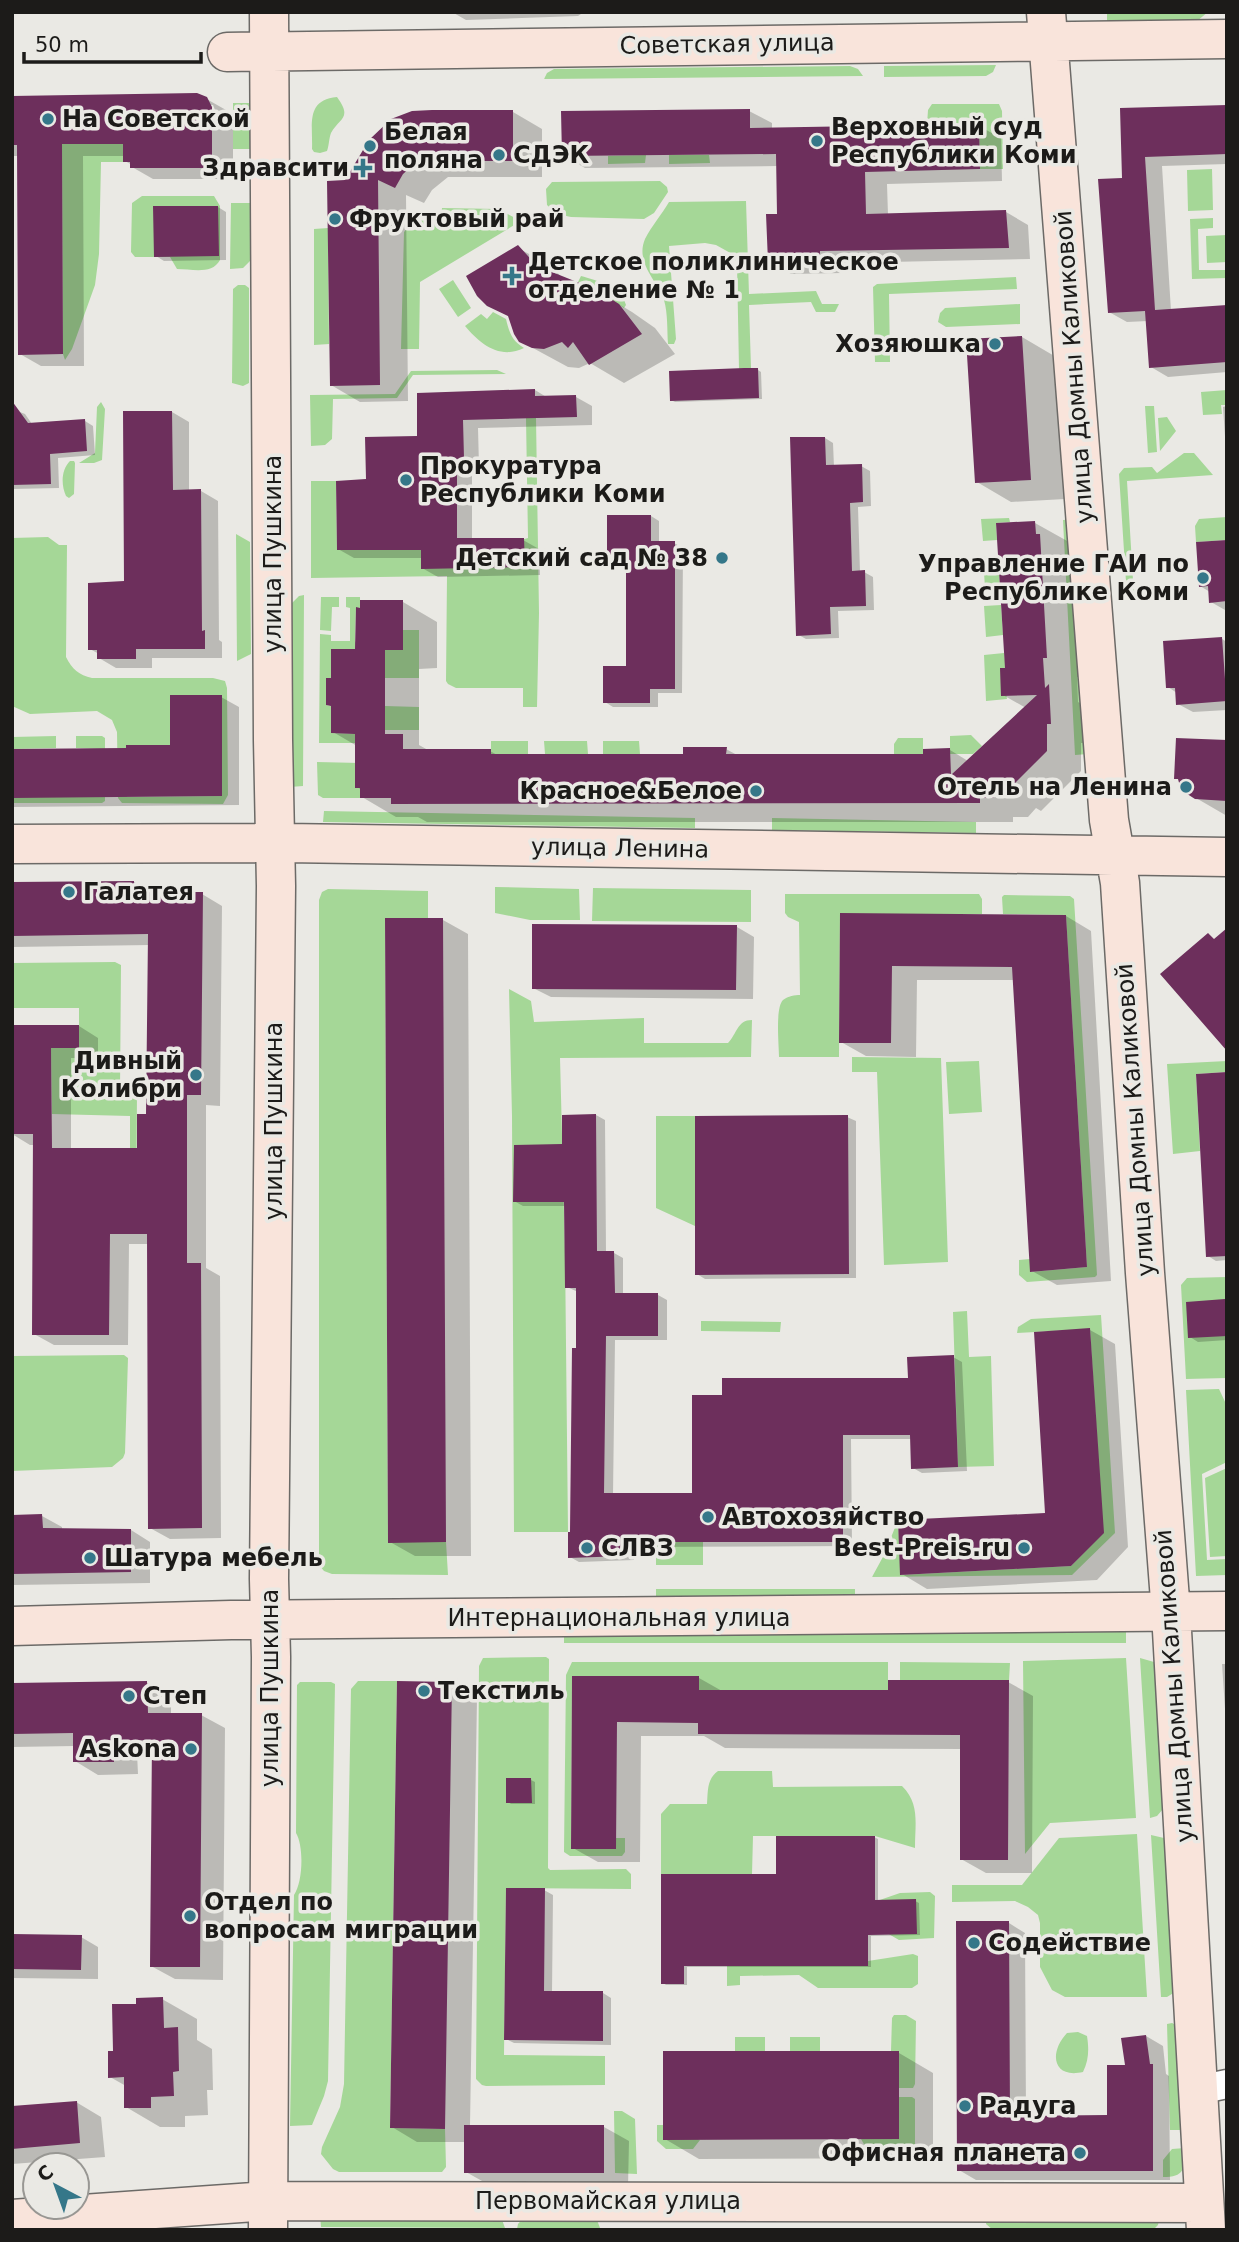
<svg xmlns="http://www.w3.org/2000/svg" width="1239" height="2242" viewBox="0 0 1239 2242" font-family="'DejaVu Sans',sans-serif">
<style>
.green{fill:#a5d797;fill-rule:evenodd}
.shadow{fill:#0003;fill-rule:evenodd}
.building{fill:#6d2f5c}
.lines{fill:none;stroke-linecap:round;stroke-linejoin:round}
.street-casing{stroke:#6c6a67;stroke-width:31}
.secondary-casing{stroke:#6c6a67;stroke-width:41}
.street{stroke:#fff;stroke-width:28}
.secondary{stroke:#f9e4db;stroke-width:38}
.poi-dot{fill:#357789;stroke:#eae9e4;stroke-width:2.5}
.labels{text-anchor:middle;dominant-baseline:central;stroke-width:7;stroke-linejoin:round;paint-order:stroke}
.street-label{font-size:24px;fill:#1c1b19;stroke:#eae9e4}
.poi-label{font-size:24px;font-weight:bold;fill:#1c1b19;stroke:#eae9e4;text-anchor:start}
</style>
<rect width="100%" height="100%" fill="#eae9e4"/>
<path class="green" d="M1107,12H1208L1197,21L1107,22Z
M996,65L993,72L986,76L884,77V66Z
M850,66L858,69L863,76L544,79L547,73L554,69Z
M123,95V162H101L99,254L95,285L72,349L65,360L63,354L62,144H102V96Z
M337,97C353,119 339,118 331,133C329,138 329,146 327,151L320,153L314,152L312,149C313,125 305,100 337,97Z
M233,103H251V149H233Z
M932,104H999L1002,111L1003,169H980L979,124L927,125L928,110Z
M646,155L645,163L608,164V156Z
M669,155H709L710,163L669,164Z
M1212,169L1213,210L1188,211L1187,170Z
M660,181L667,187L668,192L654,213L644,219L571,217L557,214L547,205L546,189L552,182Z
M142,196H214L220,206V260C212,275 192,269 177,269L170,257H135L131,252L132,203Z
M746,201L749,294L816,291L822,304H839L835,312H816L811,302L749,305L751,368L739,369L737,264L734,255L716,245L705,243L669,246L676,339L674,344H668C667,330 668,314 664,300C657,280 635,263 645,239C651,227 662,214 669,202Z
M231,203H251L250,261L243,268L230,269Z
M442,208L498,209L521,221L420,282L419,349H401L404,232L413,221L441,220Z
M1213,218V228L1198,229L1199,270H1227V278L1192,279L1190,219Z
M328,228L329,344L314,345V229Z
M1227,235V262L1207,263L1206,236Z
M581,276C596,280 622,288 626,305L624,308L599,291L578,282Z
M1016,277L1017,289L889,294L890,362H875L873,287L877,284Z
M453,280L471,308L458,317L439,289Z
M238,285H245L249,288V383L243,386L232,383L233,289Z
M1020,304V324L946,327L938,322L940,313L945,308Z
M493,312L506,319C509,332 512,341 524,348C500,360 480,344 465,326L481,314L487,319Z
M497,370L506,374L413,375L397,398L333,399L332,439L325,445L311,446L310,395L395,394L411,371Z
M1227,390V405H1221L1222,414L1203,415L1201,392Z
M101,402L105,409L102,460L94,463H79L95,453L97,407Z
M1145,406H1154L1157,452L1148,453Z
M1167,417L1176,431L1160,451L1158,418Z
M526,418H536L539,613L537,707H523V688H456L448,684L446,681L447,576L311,578V481H336L337,550H421V569L528,538Z
M1184,453H1194L1213,475L1127,481L1134,597H1127L1119,474L1124,468L1152,467L1157,473Z
M70,461H74L75,463L74,494L69,498L66,496C61,485 61,470 70,461Z
M1227,517V540L1196,542L1195,526L1199,519Z
M1009,518L1010,522L996,523L997,540L983,541L981,519Z
M1074,519L1088,754L1075,755L1063,520Z
M236,534L250,542L251,654L237,661Z
M48,537L59,545H67L66,657C72,669 79,675 92,678H213L225,681L227,688L228,795L223,804L122,803L118,798L117,732L112,720L97,711L30,714L12,706V538ZM222,695V796L127,797L126,745H170V696Z
M998,556L1000,587L985,588L983,557Z
M304,595L303,786L290,787V605L299,596Z
M321,597H339V607H332L331,631L320,630Z
M346,597H360V608H356L355,641L360,650L331,649V678H326V705L331,706V733L361,734L360,743H319L320,634L331,635V641H350V608L346,607Z
M1001,605L1003,635L986,637L984,606Z
M403,630H419V678H385V650Z
M1004,653L1006,668H1001L1007,699L986,701L984,655Z
M385,706L419,707V730H385Z
M971,735L982,746L973,754H950V736Z
M56,736V748L13,749L12,737Z
M76,736H102L105,738V801L102,803H12V798L99,749L76,748Z
M898,738H923V754H894V744Z
M491,741H528V754H491Z
M544,741H587L588,754H545Z
M603,741H639L640,754H603Z
M317,762L360,763V798H323L318,795Z
M324,811L695,818V828L323,822Z
M772,818L976,822V833L772,830Z
M495,887L579,889L580,920H530L495,913Z
M593,888L751,890V922L592,921Z
M328,889L428,891V918L385,919L388,1542H446L448,1575L332,1574L324,1571L319,1565V900L322,892Z
M785,894H979L982,899V914H840L839,1057H779C779,1045 775,1008 783,1000C788,996 795,995 800,995L799,922L788,917L785,913Z
M1004,895L1070,896L1074,899L1097,1275L1095,1277L1027,1282L1019,1275V1260L1030,1259L1031,1272L1087,1267L1066,915L1003,914L1002,897Z
M115,962L121,965L120,1092H137L136,1234H130V1116L52,1114L51,1050H12V1048H79V1008H12V963Z
M509,989L531,1001L534,1022L644,1018V1043H728C737,1034 737,1020 752,1020L751,1057L560,1058L565,1251L568,1532H514L512,1116Z
M852,1057L941,1058L948,1262L884,1265L877,1072H852Z
M979,1061L982,1112L949,1114L946,1062Z
M1227,1061V1072L1196,1074L1200,1151L1173,1154L1167,1064Z
M656,1116H695V1226L656,1208Z
M1227,1277V1378L1186,1379L1181,1285L1187,1278Z
M967,1311L969,1357L991,1356L994,1466L958,1467L953,1312Z
M1101,1315L1115,1533L1072,1575L872,1577L884,1555L898,1520L901,1575L1071,1566L1103,1533L1090,1329L1017,1333L1018,1327L1031,1319Z
M701,1321L781,1322L780,1332L701,1331Z
M124,1355L128,1358L125,1453L123,1458L112,1467L12,1471L14,1462L12,1356Z
M1219,1389L1227,1406V1462L1202,1474L1207,1560L1227,1559V1575L1196,1576L1186,1390Z
M1227,1468V1556L1210,1557L1205,1478Z
M673,1538H693V1542H703V1565H656V1542H672Z
M656,1589H855V1607L656,1609Z
M1126,1632V1643H564V1634Z
M546,1657L549,1659L548,1868L550,1870L626,1869L631,1874V1889L506,1888L504,2055L605,2056V2085L486,2086L482,2085L476,2079L479,1666L483,1658Z
M1126,1658L1136,1818L1050,1823L1025,1854L1023,1661Z
M1140,1658L1154,1662L1163,1809L1157,1816L1150,1818Z
M572,1662H888V1690H699V1676H572L571,1849L616,1838H625V1852L622,1856H570L564,1852L566,1675Z
M900,1662L1010,1663L1009,1680H900Z
M358,1681H397L390,2128L445,2129L446,2167L442,2172H339L333,2169L321,2154L322,2147L340,2107L344,2084L351,1689Z
M300,1682H331L335,1684L328,2081L324,2096L312,2125L290,2126L294,1895C303,1882 304,1846 296,1833L297,1685Z
M718,1771H772L773,1787L902,1786C920,1804 915,1823 915,1848L875,1836H753L752,1874H661V1814L670,1804H707C708,1790 707,1779 718,1771Z
M1137,1834L1147,1997H1065L1052,1990L1040,1967V1923L1038,1915L1028,1907L1015,1901L952,1902V1885H1022L1059,1838Z
M1151,1835L1164,1838L1168,1842L1175,1992L1167,1997H1161Z
M930,1892L935,1896L934,1938L899,1940L880,1929L874,1902L900,1893Z
M913,1954L918,1956V1984L912,1988H818L799,1975L740,1976V1985L727,1986V1966H868V1961Z
M894,2015H906L916,2021L915,2084L913,2088H899L891,2051L892,2018Z
M1172,2023L1178,2026L1187,2130H1170L1167,2024Z
M1078,2032L1087,2036C1089,2049 1089,2060 1083,2072C1052,2079 1049,2052 1067,2033Z
M735,2037H765V2051H735Z
M790,2037H820V2051H790Z
M899,2097H912L915,2099V2147L913,2152L869,2153L861,2139H899Z
M614,2111H622L635,2119L637,2174L615,2173Z
M657,2125H663L700,2140L693,2149H666L657,2141Z
M1185,2148C1185,2167 1186,2177 1163,2177V2160L1172,2149Z
M320,2213L501,2217L505,2228L321,2227Z
M1160,2214L1158,2225L1155,2228L1151,2229L993,2230L986,2224L987,2216Z
M525,2216L597,2220L600,2228L517,2229L518,2224Z"/>
<path class="shadow" d="M452,12H584L578,16L466,20Z
M12,97H203L226,110L233,121V179H153L132,167V165L125,161V156H83L84,366H41L20,354L19,156H12ZM209,105H213L217,115L214,116Z
M1227,106V164L1162,166L1171,311L1227,307V372L1168,377L1151,367L1148,321L1127,322L1109,312L1124,180L1122,110Z
M432,111L513,112L542,129V177H448L432,190L424,203L406,195L408,401L360,402L331,385L346,182Z
M749,111L772,123V130L979,126L1001,138L1002,181L887,184L888,215L1006,212L1028,225L1030,259L841,263L842,273L791,274L769,261L779,216L778,166L585,168L563,155Z
M218,207L226,212V260L164,261L156,256Z
M518,248L553,267L562,278L597,291L632,312L655,328L675,354L624,383L590,363L579,368L568,367L520,341L510,317L488,305Z
M1022,337L1056,357L1065,499L1011,502L977,482Z
M758,370L761,372L762,399L675,402L671,400Z
M535,390L548,398L576,397L592,406V425L478,428L479,466L472,467V540H523L539,549L540,575L438,577L422,568V558H354L338,549L367,481L419,438Z
M1227,406V466L1223,407Z
M12,409L25,414L32,424L85,421L93,426L95,455L58,458L59,488L12,489Z
M172,412L189,422V491H201L218,501L219,640L222,642V658H152V668H116L99,658V654L90,649L126,583Z
M825,438L833,443L834,467L861,466L870,471L871,506L858,507L860,572H864L873,577L874,610L838,611L839,638L806,639L797,634Z
M651,516L659,521V543H674L683,548L682,693H658V707H613L605,702L628,668V559H617L609,554Z
M1035,523L1069,542L1081,677H1077L1078,702L1083,705L1085,743H1081V771L1041,811L1036,808L1028,817H1013V822H427L418,817H396L362,797V790L357,787V746L333,732V707L328,704L333,680L403,602L437,622V668L419,669V745L428,750L490,751L499,756H685L726,749L737,755H925L950,750L968,761L1026,708L1003,695Z
M1227,541V610H1225L1211,602L1210,592L1200,586Z
M1222,639L1227,642V710L1193,712L1178,704L1177,693L1168,687Z
M221,697L239,707V805L12,807V751L128,750L172,747Z
M1227,742V816L1196,798L1180,780L1176,778Z
M134,882L153,894H202L222,906L220,1106L206,1105V1268L220,1276L221,1538L170,1539L150,1528L149,1244H129L128,1345H54L34,1334L35,1145H30L12,1134V1027L79,1026L98,1038V1058H71V1150H138L147,1116L150,945L12,947V884Z
M842,915L1066,916L1091,931L1111,1281L1057,1285L1032,1271L1015,980H917L916,1057L866,1056L841,1042Z
M443,920L468,934L471,1556H415L390,1542Z
M737,927L754,937L753,999L551,997L533,988Z
M1227,1074V1260L1216,1261L1208,1256Z
M596,1115L605,1120L606,1253H614L623,1258V1295H658L667,1300V1340H615L613,1495L694,1494L723,1396L910,1379L953,1357L962,1362L967,1471L922,1473L913,1468L912,1439H851L852,1546L633,1547L634,1560L579,1562L570,1557L572,1534L578,1350V1292L567,1287L565,1206H523L514,1201L564,1145Z
M847,1117L856,1121V1278L705,1279L697,1274Z
M1225,1301L1227,1302V1340L1198,1342L1190,1337Z
M1090,1330L1115,1344L1128,1547L1097,1580L927,1589L902,1574L1047,1515Z
M42,1516L62,1527V1530H131L150,1542V1583L12,1585V1517Z
M1222,1664H1227V1739Z
M574,1678H699L722,1691L890,1692L1008,1682L1033,1696L1032,1873H986L961,1859L962,1749L725,1748L704,1736H641L640,1862H598L573,1848Z
M147,1683L171,1696V1715H201L225,1728L223,1980L175,1979L151,1966L153,1753H137L138,1774L98,1775L75,1761V1746L12,1747V1685Z
M452,1684L477,1698L470,2126L604,2127L629,2141L628,2187L491,2186L466,2172V2142H417L392,2127Z
M531,1780L535,1782V1804H511L508,1802Z
M874,1837L878,1839V1902L915,1901L919,1903L920,1935L871,1936V1967H687V1985H666L663,1983L778,1876Z
M544,1890L553,1895L552,1993H603L611,1998V2045L514,2043L506,2039Z
M1009,1923L1025,1933L1026,2117H1109L1127,2066L1146,2036L1163,2046L1166,2074L1169,2076L1170,2180H976L959,2170Z
M12,1936L81,1937L98,1947V1979L12,1978Z
M162,1999L197,2019V2040L212,2049L213,2090H207L208,2115L185,2116V2127H160L126,2107V2086L110,2077L115,2053L138,2006Z
M899,2053L933,2073V2158L699,2159L665,2139Z
M76,2102L101,2117L105,2157L12,2164V2108Z"/>
<path class="building" d="M197,93L207,97L212,107V168H130V162H123V144H62L63,354L18,355L17,145H12V96Z
M1227,105V154L1145,157L1155,310L1227,305V362L1149,368L1145,311L1108,313L1098,179L1122,178L1120,108Z
M750,109V128L979,124L980,169L865,172L866,214L1006,210L1009,248L820,251V261L768,262L766,214H777L776,154L562,156L561,111Z
M432,110H513V161H418L403,174L395,188L378,180L380,385L330,386L327,181L345,180L369,140L391,119L412,111Z
M153,206H218L219,256L154,257Z
M518,245L537,266L597,290L619,304L642,334L589,365L573,342L568,348L562,342L544,349L532,348L519,342L514,334L508,316L487,306L477,296L466,276Z
M1022,336L1031,480L975,483L966,339Z
M744,368H758L759,398L670,401L669,371Z
M535,389V396L576,395L577,417L463,420L464,458L457,459V538H524L525,567L421,569V550H337L336,481L366,479L365,437L417,436V393Z
M12,401L28,423L85,419L87,451L50,454L51,484L12,485Z
M123,411H172L173,490L201,489L202,631L205,630V649H136V659H97V650H88V583L124,581Z
M790,437H825L826,465L862,464L863,502L850,503L852,571L865,570L866,606L830,607L831,634L796,636Z
M607,515H651V541H675V689H650V703H603V666H626V555H607Z
M1035,521L1036,534H1040L1047,658H1043L1045,688L1049,684L1051,724H1047V751L1005,793L1002,789L993,798H980V803L391,804V798H360V788H355V734L331,733V706L326,705V678H331V649H355L356,607L360,608V600H403V650H385V734H403V749H491V754H683V747H727L726,754H923V749L950,748L951,775L1037,695L1001,696L1000,668H1005L996,523Z
M1227,540V601L1209,603L1208,586L1199,587L1196,542Z
M1222,637L1225,679H1227V701L1176,705L1175,688H1166L1163,641Z
M170,695H222V796L12,798V749L126,748V745H170Z
M1176,738L1227,740V801L1195,799L1181,790L1178,779H1174Z
M134,881V892H203L201,1095H187V1263H201L202,1528L148,1529L147,1234H110L109,1335H32L33,1134H12V1025H79V1048H51L52,1148H137V1114H146L148,934L12,936V882Z
M840,913L1066,915L1087,1267L1030,1272L1012,967L892,966L891,1043H839Z
M385,918H443L446,1542L388,1543Z
M532,924L737,925L736,990L532,989Z
M1227,928V1051L1160,974L1208,933L1214,939Z
M1227,1072V1256L1206,1257L1196,1074Z
M596,1114L597,1251H614L615,1293H658V1336H606L604,1493H692V1395H722V1378H908L907,1357L954,1355L958,1467L911,1469L910,1435H843V1542H625V1556L568,1558V1532H570L572,1348H576V1288H565L564,1202H513L514,1145L562,1144V1115Z
M848,1115L849,1274L695,1275V1116Z
M1225,1299L1227,1336L1188,1338L1186,1302Z
M1090,1328L1104,1533L1071,1566L900,1575L898,1520L1045,1513L1034,1332Z
M42,1514L43,1528L131,1529V1572L12,1574V1515Z
M572,1676H699V1690H888V1680H1009L1008,1860H960V1735L698,1734V1723L617,1722L616,1849H571Z
M147,1681L148,1713H202L200,1967H150L152,1740L114,1741V1762H73V1733L12,1734V1683Z
M397,1681L452,1682L445,2129L390,2128Z
M506,1778H531L532,1803H506Z
M776,1836H875V1900L916,1899L917,1934L868,1935V1966H684V1984H661V1874H776Z
M506,1888H545L544,1991H603V2041L504,2040Z
M956,1921H1009L1010,2116L1107,2115V2065H1125L1121,2038L1146,2035L1150,2064H1153V2171H957Z
M12,1934L82,1935L81,1970L12,1969Z
M163,1997L164,2028L178,2027L179,2071L173,2072L174,2096L151,2097V2108H124V2077L108,2078V2051H113L112,2004H136V1998Z
M663,2051H899V2139L663,2140Z
M77,2101L80,2143L12,2149V2106Z
M464,2125H604V2173H464Z"/>
<g class="lines">
<defs>
<path id="street" d="M1198,2090L1227,2084"/>
<path id="secondary" d="M1046,12L1109,820L1120,883L1145,1273L1171,1613L1206,2230
M227,52L1227,39
M12,844L285,843L1227,857
M12,1626L231,1620L1227,1611
M12,2219L269,2201L1204,2203
M268,2230L271,1657L269,1579L276,886L273,740L269,12"/>
</defs>
<use href="#street" class="street-casing"/>
<use href="#secondary" class="secondary-casing"/>
<use href="#street" class="street"/>
<use href="#secondary" class="secondary"/>
</g>
<g class="poi-dot">
<circle cx="48" cy="119" r="7"/>
<circle cx="817" cy="141" r="7"/>
<circle cx="370" cy="146" r="7"/>
<circle cx="499" cy="155" r="7"/>
<path d="M359.5 157.5h7v7h7v7h-7v7h-7v-7h-7v-7h7z"/>
<circle cx="335" cy="219" r="7"/>
<path d="M508.5 265.5h7v7h7v7h-7v7h-7v-7h-7v-7h7z"/>
<circle cx="995" cy="344" r="7"/>
<circle cx="406" cy="480" r="7"/>
<circle cx="722" cy="558" r="7"/>
<circle cx="1203" cy="578" r="7"/>
<circle cx="1186" cy="787" r="7"/>
<circle cx="756" cy="791" r="7"/>
<circle cx="69" cy="892" r="7"/>
<circle cx="196" cy="1075" r="7"/>
<circle cx="708" cy="1517" r="7"/>
<circle cx="587" cy="1548" r="7"/>
<circle cx="1024" cy="1548" r="7"/>
<circle cx="90" cy="1558" r="7"/>
<circle cx="424" cy="1691" r="7"/>
<circle cx="129" cy="1696" r="7"/>
<circle cx="191" cy="1749" r="7"/>
<circle cx="190" cy="1916" r="7"/>
<circle cx="974" cy="1943" r="7"/>
<circle cx="965" cy="2106" r="7"/>
<circle cx="1080" cy="2153" r="7"/>
</g>
<g class="labels">
<g class="street-label">
<text transform="translate(727 44) rotate(-1)">Советская улица</text>
<text transform="translate(1074 367) rotate(-94)">улица Домны Каликовой</text>
<text transform="translate(273 554) rotate(-90)">улица Пушкина</text>
<text transform="translate(620 848) rotate(1)">улица Ленина</text>
<text transform="translate(1135 1120) rotate(-94)">улица Домны Каликовой</text>
<text transform="translate(274 1121) rotate(-90)">улица Пушкина</text>
<text x="619" y="1618">Интернациональная улица</text>
<text transform="translate(1174 1686) rotate(-94)">улица Домны Каликовой</text>
<text transform="translate(270 1688) rotate(-90)">улица Пушкина</text>
<text x="608" y="2201">Первомайская улица</text>
</g>
<g class="poi-label">
<text x="62" y="119">На Советской</text>
<text x="831" y="127">Верховный суд<tspan x="831" dy="28">Республики Коми</tspan></text>
<text x="384" y="132">Белая<tspan x="384" dy="28">поляна</tspan></text>
<text x="513" y="155">СДЭК</text>
<text x="349" y="168" text-anchor="end">Здравсити</text>
<text x="349" y="219">Фруктовый рай</text>
<text x="528" y="262">Детское поликлиническое<tspan x="528" dy="28">отделение № 1</tspan></text>
<text x="981" y="344" text-anchor="end">Хозяюшка</text>
<text x="420" y="466">Прокуратура<tspan x="420" dy="28">Республики Коми</tspan></text>
<text x="708" y="558" text-anchor="end">Детский сад № 38</text>
<text x="1189" y="564" text-anchor="end">Управление ГАИ по<tspan x="1189" dy="28">Республике Коми</tspan></text>
<text x="1172" y="787" text-anchor="end">Отель на Ленина</text>
<text x="742" y="791" text-anchor="end">Красное&amp;Белое</text>
<text x="83" y="892">Галатея</text>
<text x="182" y="1061" text-anchor="end">Дивный<tspan x="182" dy="28">Колибри</tspan></text>
<text x="722" y="1517">Автохозяйство</text>
<text x="601" y="1548">СЛВЗ</text>
<text x="1010" y="1548" text-anchor="end">Best-Preis.ru</text>
<text x="104" y="1558">Шатура мебель</text>
<text x="438" y="1691">Текстиль</text>
<text x="143" y="1696">Степ</text>
<text x="177" y="1749" text-anchor="end">Askona</text>
<text x="204" y="1902">Отдел по<tspan x="204" dy="28">вопросам миграции</tspan></text>
<text x="988" y="1943">Содействие</text>
<text x="979" y="2106">Радуга</text>
<text x="1066" y="2153" text-anchor="end">Офисная планета</text>
</g>
</g>
<rect width="1239" height="2242" fill="none" stroke="#1c1b19" stroke-width="28"/>
<g transform="translate(56 2186) rotate(319)"><circle r="33" fill="#eae9e4" stroke="#989793" stroke-width="2"/>
<path d="M0-5L12 26L0 18L-12 26Z" fill="#357789"/>
<text y="-10" font-size="19" font-weight="bold" text-anchor="middle" fill="#1c1b19">С</text>
</g>
<path d="M24 52v10h177v-10" fill="none" stroke="#1c1b19" stroke-width="3.5"/>
<text x="35" y="52" font-size="21" fill="#1c1b19" stroke="#eae9e4" stroke-width="5" paint-order="stroke">50 m</text>
</svg>
